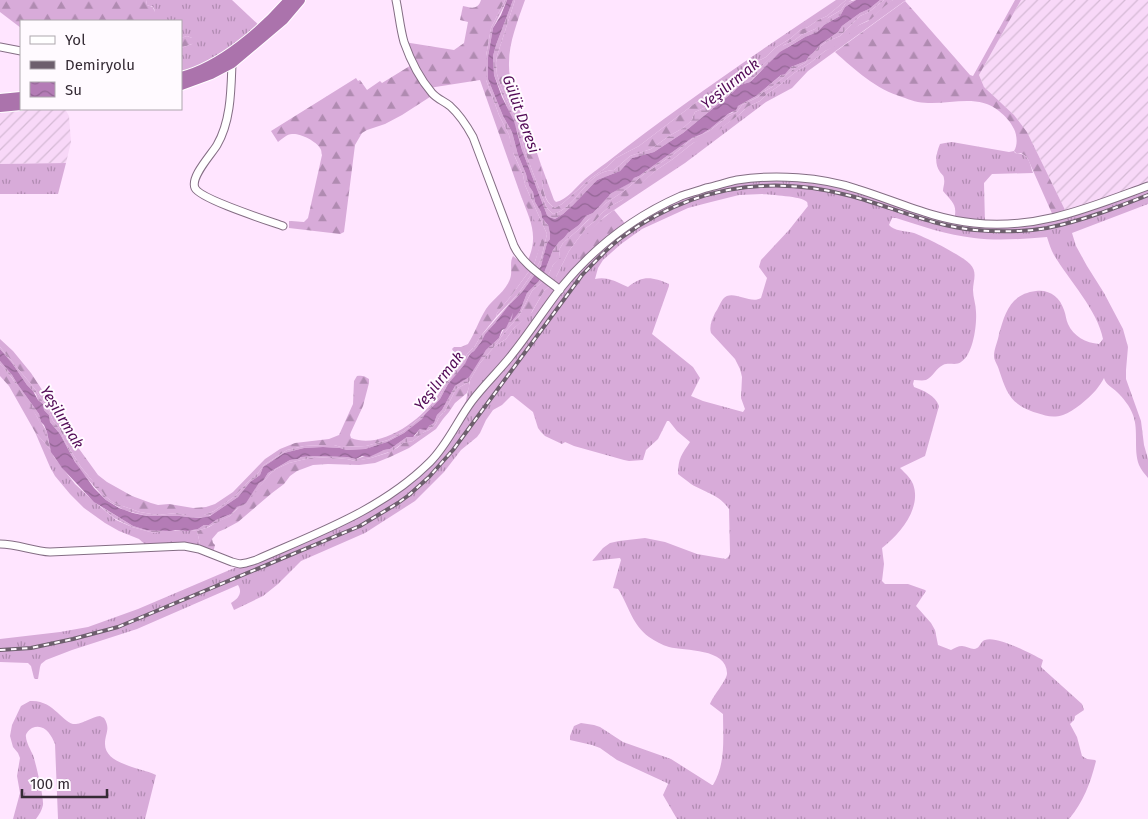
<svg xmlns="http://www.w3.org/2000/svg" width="1148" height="819" viewBox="0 0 1148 819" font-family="'Fira Sans',sans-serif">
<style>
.industrial{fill:url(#industrial-furrows)}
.grass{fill:url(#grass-tufts);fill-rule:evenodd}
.forest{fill:url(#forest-firs)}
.wetland{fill:url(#wetland-marsh)}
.water{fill:url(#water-waves)}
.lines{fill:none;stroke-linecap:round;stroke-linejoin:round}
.minor-casing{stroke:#846d84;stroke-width:9}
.highway-casing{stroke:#fff;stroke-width:12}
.minor{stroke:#fff;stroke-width:7}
.highway{stroke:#ab73ac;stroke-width:10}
.rail-casing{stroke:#6d5f6d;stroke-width:4}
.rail{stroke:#fffaff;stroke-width:2;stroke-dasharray:5.5;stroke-linecap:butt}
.labels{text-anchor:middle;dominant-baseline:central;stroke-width:4;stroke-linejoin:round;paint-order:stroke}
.water-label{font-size:15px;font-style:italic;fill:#520a56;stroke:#fffaff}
</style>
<defs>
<pattern id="industrial-furrows" width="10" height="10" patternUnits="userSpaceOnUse" patternTransform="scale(1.25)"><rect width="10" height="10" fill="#f8d8f8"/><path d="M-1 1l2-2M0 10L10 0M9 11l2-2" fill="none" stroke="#d5bad5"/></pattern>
<pattern id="grass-tufts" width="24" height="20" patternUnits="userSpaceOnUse" patternTransform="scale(1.25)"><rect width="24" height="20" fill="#d8abd9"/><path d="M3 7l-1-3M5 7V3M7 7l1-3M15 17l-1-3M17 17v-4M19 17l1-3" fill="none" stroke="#b08bb1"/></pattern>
<pattern id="forest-firs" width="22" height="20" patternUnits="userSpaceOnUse" patternTransform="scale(1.25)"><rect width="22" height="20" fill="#d8abd9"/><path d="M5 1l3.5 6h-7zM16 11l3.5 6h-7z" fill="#b08bb1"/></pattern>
<pattern id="wetland-marsh" width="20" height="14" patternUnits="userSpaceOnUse" patternTransform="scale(1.25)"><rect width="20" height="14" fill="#d8abd9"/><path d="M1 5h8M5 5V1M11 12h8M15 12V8" fill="none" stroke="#b08bb1"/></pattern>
<pattern id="water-waves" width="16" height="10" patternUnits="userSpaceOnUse" patternTransform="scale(1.25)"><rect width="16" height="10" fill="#b47cb6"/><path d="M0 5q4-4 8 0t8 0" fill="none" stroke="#936695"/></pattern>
</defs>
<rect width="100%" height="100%" fill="#ffe5ff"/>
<path class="industrial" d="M1021,0H1148V186L1067,214L1027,132L1014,115L984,87L979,75Z
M0,107L21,109H65L69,116L71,142L66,163L0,164Z"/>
<path class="grass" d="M146,0H232L262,28L207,67L186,70H181V48L192,44L194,38H192L187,36L181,38V21L152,20L151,19C153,16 157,9 152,6C151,6 149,6 147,5Z
M836,0H846L827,16L818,20L808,27L800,30L791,38L775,48L766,57L752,64L745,72L736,79L723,85L709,95L698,101L639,146L616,158L607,167L591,178L562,204L555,208C540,200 543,176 540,162L554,200L556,202C567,200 577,186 585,179C592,173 599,168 606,163C680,105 758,52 836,0Z
M893,0H906L808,71L792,88L766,102L685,163L605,216C597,225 588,232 582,242L601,245L662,205L735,181L814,180L954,220C958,204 952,202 943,191C943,187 945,183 944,179C944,175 942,175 940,172C934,163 936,154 940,144L945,143L952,142L1009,152L1014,151L1015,153C1029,154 1029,161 1033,173L992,174L984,183L985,223L1046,220L1148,186V204L1072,233L1076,246L1087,266L1104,293L1123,329L1128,347L1126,370V379L1141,421L1144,445L1148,459V478C1145,474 1141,470 1139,465C1133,449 1139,431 1133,415C1130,406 1123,398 1117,392C1112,387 1106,385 1104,378C1102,382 1099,386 1096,390C1088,399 1074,411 1063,415C1053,418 1046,416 1037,413C1011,405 1007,394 999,370C998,365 994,361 994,356C994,349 998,341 999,334C1005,313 1010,294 1036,291C1049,289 1060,297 1064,310C1066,315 1066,320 1068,324C1073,336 1086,343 1099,344L1103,339C1098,311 1069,280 1054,255C1051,250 1049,243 1047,237C1022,239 998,241 974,238C947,235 921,226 896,218H892L889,225C894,231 906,231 914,233C927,238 961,255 970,264C978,272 973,281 973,290C973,297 976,305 976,312C977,325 973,355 961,362C956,366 949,362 943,365C936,368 933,377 926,380C922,381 918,380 914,380L913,384L914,387C924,391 935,395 939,406L925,456L900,468C905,473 910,477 913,484C922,508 900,534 882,548L884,564L882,581L885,584H908L925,590L926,591L916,606L931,623L935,630L938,645L951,650C955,648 958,646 962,646C967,646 973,651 977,648C980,647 981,641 985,640C996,635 1032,654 1043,660L1041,667L1042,668L1082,704L1084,710L1075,716L1074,720L1070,724L1077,737L1082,756L1087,759L1095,760L1096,761C1090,784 1084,801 1069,819H677L663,795L668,784L667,783L617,760L600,748L592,745L570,740V736L574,726L581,723L594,725L600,727L623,742L671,759L712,785H713C726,764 723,737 723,714L710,704C713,696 726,681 727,674C728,648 685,651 669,647C662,645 655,641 649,637C633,625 629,608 620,592L618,589L613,588L621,560L620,558L592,561L603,548L610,543L619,541L645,538L665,542L697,554L726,559L729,556L730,552L729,509C720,495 704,492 691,484C687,481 682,477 678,474C678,458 682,454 690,442L677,431L669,421H667L658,439L646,450L643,460L629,461L624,460L574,446L565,442L562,444L545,436L541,432L538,428L533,412L513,396H511L502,405L493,410L486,420L480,433L477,437L461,450L444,472L415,501L365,533L301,561L278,584L263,596L234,610L231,603C238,599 243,593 238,585L137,629L72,650L46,660L41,664L40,667L38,679H35L34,678L31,666L28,663L0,662V639L60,632L88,627L138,609L354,517L431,460L456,422L466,401L470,380L480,363L494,347L506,339L514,328L532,312L544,291L550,286H562L554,281L569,251L586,228L595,221L602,213L609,207L622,200L655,171L673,159L693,143L722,127L740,114L747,107L760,101L767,94L780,85L794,73L810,63L825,51L834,46L850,31L859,25L868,21L889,2ZM762,194C770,195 802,196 807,202C808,203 807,205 808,206L789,230L761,260L759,267L767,278L761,298C750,305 732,288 723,299C720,303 718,309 715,313C712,320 709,326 711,333L735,359L740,369L742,377L741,398L745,409L743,412L703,401L691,396L700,378L693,367L652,334L669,286V284C652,277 643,275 628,287C617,282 607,276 595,279L598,268L603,260L621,244L642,229L688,208L711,202L739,195Z
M66,163L58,194H0V164Z
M521,196C529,207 543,227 541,241C540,249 536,257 534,265L528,260C539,235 530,220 521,196Z
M530,270L533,272L518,294L496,317L497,313L511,296L519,285Z
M35,432L51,450L54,457L75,484L89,497L116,520L132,527L154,533L165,530L187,531L191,530L197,531L200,544L199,549L148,547L139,539L119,531L105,523L84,508L70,494L55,476L50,467Z
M30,701C54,699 63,725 76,724C84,723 92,717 100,716L104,718C111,729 105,733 105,744C105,765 143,768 156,775L145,819H58L55,744C51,734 44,723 32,728C29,730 25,734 26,737C26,742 31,751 33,755C36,764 44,798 43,805C42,810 39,815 36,819H13L20,793L17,776L20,758L18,753L13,747L10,736L12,725L21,706Z"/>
<path class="forest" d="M0,0H146L147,5L153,7L155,13L152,19V20L160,21H21V28L0,12Z
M481,0H505L491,28L486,56V80L499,115L509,135L514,155L523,175L525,185L547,234L541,259L537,267L534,265L541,241L539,229L521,196L480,80L429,88L433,95L402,115L385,124L367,130L362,133L355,145L344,232L340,234L289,228V221L304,222L308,218L322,155C321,152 322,151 320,148C316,141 300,133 292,134C287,134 282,139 278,142L271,131L356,78L358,81L360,80L367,90L380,81L382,83L413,64L404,42L454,50L464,43L468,22L460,20L463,6C471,8 478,10 481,0Z
M515,0H525C518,20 509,42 509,63C508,96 531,131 540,162C544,176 539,200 555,208L562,204L591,178L607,167L616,158L639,146L698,101L709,95L723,85L736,79L745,72L752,64L766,57L775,48L791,38L800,30L808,27L818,20L827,16L846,0H852L845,4L841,10L829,17L815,29L801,35L795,40L784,45L762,66L733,87L715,103L695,112L691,121L683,128L669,136L651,149L630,156L614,170C587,170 577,208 553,214L547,208L542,196L525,152L518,125L501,87L497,74L496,63L497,56Z
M884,0H893L885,6L871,19L859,25L834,47L825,51L810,63L794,73L780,85L767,94L760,101L747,107L740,114L709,137L693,143L673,159L655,171L642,183L635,191L622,200L609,207L602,213L595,221L586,228L569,251L554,281L548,276L553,265L560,257L559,250L563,243L578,230L606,203L624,191L644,174L674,154L692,139L709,131L729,116L737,112L742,105L758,97L763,92L772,87L792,70L805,63L815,54L821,46L826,42L840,36L860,16L869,12Z
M1015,0H1021L979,75L984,87L1014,115L1027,132L1067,214L1054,218L1027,157L1021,153H1016L1014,151C1018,145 1017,135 1014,129C1010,121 1005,116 999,111C978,94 953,104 928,103C919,103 910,100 902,97C876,89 855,70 835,52L905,1L970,75L973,76Z
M187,36L192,38H197V42L181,48V38Z
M614,210L627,226L584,263C582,261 579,259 578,257C572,242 604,217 614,210Z
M513,256L530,270L519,285L511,296L497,313L496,317L480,337L475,346L467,354L464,361L453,375L444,387L439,398L420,418L404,431L388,440L366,446L341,447L334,445H323L304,446L287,450L264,465L258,473L248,482L235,496L214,511L204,515H185L177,513L157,515L140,512L114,503L105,496L91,479L81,467L64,440L60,429L53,421L49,411L35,389L0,347V339L13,351L31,373L54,408L66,427L72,439L98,475L107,482L132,496L151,503L158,505L169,504L193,508L206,507L215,504L233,492L265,459L280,449L295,443L329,439L339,435L353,404L354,381L357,376C362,375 365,376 369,379V383L363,406L351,432L350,435L351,438C381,450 422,420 438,395C444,384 450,372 456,361V356L452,349L454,347H461L468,344C475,333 479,320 486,309C493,299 506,291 510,279C513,271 509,263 513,256Z
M543,281L550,286L544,291L530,315L514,328L506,339L494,347L504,333L519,316L532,291Z
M0,364C18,383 45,425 51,450L35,432L9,386L0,376Z
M469,382V387L467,393L455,403L449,412L443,419L436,429L409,448L390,457L375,463L359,465L328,464L313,465L297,471L290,476L284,484L272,493L238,522L225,529L218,532L212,539L213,543L215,545L214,549L212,554L199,549L200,544L197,531L209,527L217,522L230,516L256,491L270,474L276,469L289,463L314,457L347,459L355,461L371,458L387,453L397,448L403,443L413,441L424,432L429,430L436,424L439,417L445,411L456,389Z"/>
<path class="wetland" d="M505,0H507L493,28L488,57V79L503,116L512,132L518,155L526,174L529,186L533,192L535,202L541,212L542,218L548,225L550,233V239L547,243L542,263L539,269L537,267L541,259L547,234L525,185L523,175L512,150L509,135L499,115L486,80V56L491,28Z
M513,0H515L497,56L496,63L497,74L501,87L518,125L525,152L542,196L547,208L553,214C577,208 587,170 614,170L630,156L651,149L669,136L683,128L691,121L695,112L715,103L733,87L762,66L780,47L795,40L801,35L815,29L821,22L841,10L845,4L847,2L856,0L845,7L840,16L824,25L817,32L805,37L788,47L774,58L769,64L754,77L750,82L740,85L733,92L683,133L654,152L632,158L620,171L597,180L573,205L563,214L555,219L549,217L547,215L522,150L518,134L494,75L493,56L496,45Z
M880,0H884L869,12L860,16L840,36L826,42L821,46L816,54L805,63L792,70L772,87L763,92L758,97L742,105L737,112L729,116L709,131L692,139L674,154L644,174L624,191L606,203L595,215L588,220L578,230L563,243L559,250L560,257L559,259L553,265L548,276L544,273L553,250L559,242L564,238L568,233L579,225L586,216L593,213L609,196L610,194L629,183L634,178L639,176L692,138L702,134L711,128L728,114L732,113L738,106L756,96L791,67L806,61L809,56L813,53L821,44L838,32L842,26L860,13L869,9Z
M533,272L535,274L522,292L508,306L495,323L485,334L481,342L474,351L471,353L468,356L466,364L448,384L440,399L425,414L422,419L412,427L404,433L387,442L365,449L347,450L340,448L323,447L304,448L284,453L263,467L260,475L250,482L238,497L213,514L204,518L186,517L180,516H147L124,510L106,500L79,469L60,434L50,422L49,415L44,410L43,404L38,400L36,394L27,385L12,363L0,349V347L35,389L49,411L53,421L60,429L64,440L81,467L91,479L98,485L105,496L114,503L140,512L157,515L177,513L185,515H204L214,511L235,496L248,482L258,473L264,465L287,450L304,446L323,445H334L341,447L366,446L388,440L404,431L420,418L439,398L444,387L464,361L467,354L475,346L480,337L518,294Z
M541,279L543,281L532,291L519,316L504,333L494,347L480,363L469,382L456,389L445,411L439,417L436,424L429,430L424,432L413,441L403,443L392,451L371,458L356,461L347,459L314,457L289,463L276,469L270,474L248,502L237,509L230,516L206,528L197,531L191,530L198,529L204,525H209L216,520L231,514L237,507L246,502L259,483L263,481L268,473L290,460L298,459L301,457L314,456L347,457L356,459L384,450L390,449L407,437L415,436L420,429H424L434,423L437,415L442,410L455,386L464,380L486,350L499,338L515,309L512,319L520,311L527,293Z
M0,361L12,375L18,385L39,414L41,422L47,432L49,444L37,417L12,378L0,364Z
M100,506L133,526L146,530H165L154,533L132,527L114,518Z"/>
<path class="water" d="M507,0H513L496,45L493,56L494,75L502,97L514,121L522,150L547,215L549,217L555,219L563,214L573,205L597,180L620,171L632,158L654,152L683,133L733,92L740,85L750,82L780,52L805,37L817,32L824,25L840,16L845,7L856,0H880L869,9L860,13L842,26L838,32L821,44L813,53L809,56L806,61L791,67L785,74L781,75L756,96L738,106L736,110L728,114L711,128L702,134L692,138L639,176L634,178L630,183L610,194L609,196L593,213L586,216L579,225L568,233L564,238L559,242L553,250L544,273L539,281L527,293L520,311L511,322L513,313L506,328L502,330L499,338L486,350L469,377L455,386L442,410L437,415L434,423L429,426L426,430L420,429L413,437H407L390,449L384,450L369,457L362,456L356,459L347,457L314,456L301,457L298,459L290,460L268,473L263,481L259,483L246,503L237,507L231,514L216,520L209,525H204L198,529L187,531L175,530L171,531L146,530L133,526L94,502L62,468L51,452L47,432L44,425L41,422L39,414L18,385L12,375L0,361V349L12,363L27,385L33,391L38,400L43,404L44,410L49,415L50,422L60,434L75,462L94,488L106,500L119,508L133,513L147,516H180L186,517L201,518L210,516L238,497L250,482L260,475L263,467L284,453L304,448L323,447L340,448L347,450L365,449L387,442L404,433L422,419L425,414L440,399L448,384L465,364L468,357L471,353L474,351L481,342L485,334L495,323L508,306L522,292L541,266L547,243L550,239V233L548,225L542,218L541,212L535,202L533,192L529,186L526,174L518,155L512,132L503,116L488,79V57L493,28L501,15Z"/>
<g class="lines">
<defs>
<path id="minor" d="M396,0C399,14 400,28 404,42C410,59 420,79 432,93C437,99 444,101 450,106C460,115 467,126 473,137L514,246C523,265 544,277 560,290
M0,47L21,51
M232,63C231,90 231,121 217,145C211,155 190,177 195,188C200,199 269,221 283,226
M0,544C17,544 33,551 50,552L184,546L199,549L232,562L240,564L246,563L256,560C317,533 382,510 430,462C448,444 457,421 472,401C484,385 498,372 510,357C528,335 543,311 560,289C593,248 633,217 681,196C689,193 698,191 706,188C716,186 727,182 737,180C775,174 821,177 857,189C896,201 933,219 974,223C1038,230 1090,207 1148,186"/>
<path id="highway" d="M181,77C221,67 263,30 289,0
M181,85L211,74L232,63L283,20L300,0
M0,99L21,97
M0,107L21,105"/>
</defs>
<use href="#minor" class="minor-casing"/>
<use href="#highway" class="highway-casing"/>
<use href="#minor" class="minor"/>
<use href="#highway" class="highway"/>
<defs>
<path id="rail" d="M0,650L31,648L73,639L118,627L360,526L398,503L409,495L429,477L453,450L582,275C595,262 606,249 621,238C690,187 768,174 851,196C892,207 932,226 975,230C998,232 1024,232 1047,228C1082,221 1115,208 1148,195"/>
</defs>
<use href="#rail" class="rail-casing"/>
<use href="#rail" class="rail"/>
</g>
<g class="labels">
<g class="water-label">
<text transform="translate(730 84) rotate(-39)">Yeşilırmak</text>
<text transform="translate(521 114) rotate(70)">Gülüt Deresi</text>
<text transform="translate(439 381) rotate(-52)">Yeşilırmak</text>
<text transform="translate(62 417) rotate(59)">Yeşilırmak</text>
</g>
</g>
<rect x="20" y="20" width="162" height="90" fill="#fffaff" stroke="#aea7ae"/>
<rect x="30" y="36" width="25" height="8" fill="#ffffff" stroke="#aea7ae"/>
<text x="65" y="45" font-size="15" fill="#352b35">Yol</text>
<rect x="30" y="61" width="25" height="8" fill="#6d5f6d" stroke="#aea7ae"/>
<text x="65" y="70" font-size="15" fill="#352b35">Demiryolu</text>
<rect x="30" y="82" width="25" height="15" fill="url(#water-waves)" stroke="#aea7ae"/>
<text x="65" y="95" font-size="15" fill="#352b35">Su</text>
<path d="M22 789v8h85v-8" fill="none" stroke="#352b35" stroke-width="2.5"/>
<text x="30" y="789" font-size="15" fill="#352b35" stroke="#fffaff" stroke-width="4" paint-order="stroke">100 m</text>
</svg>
